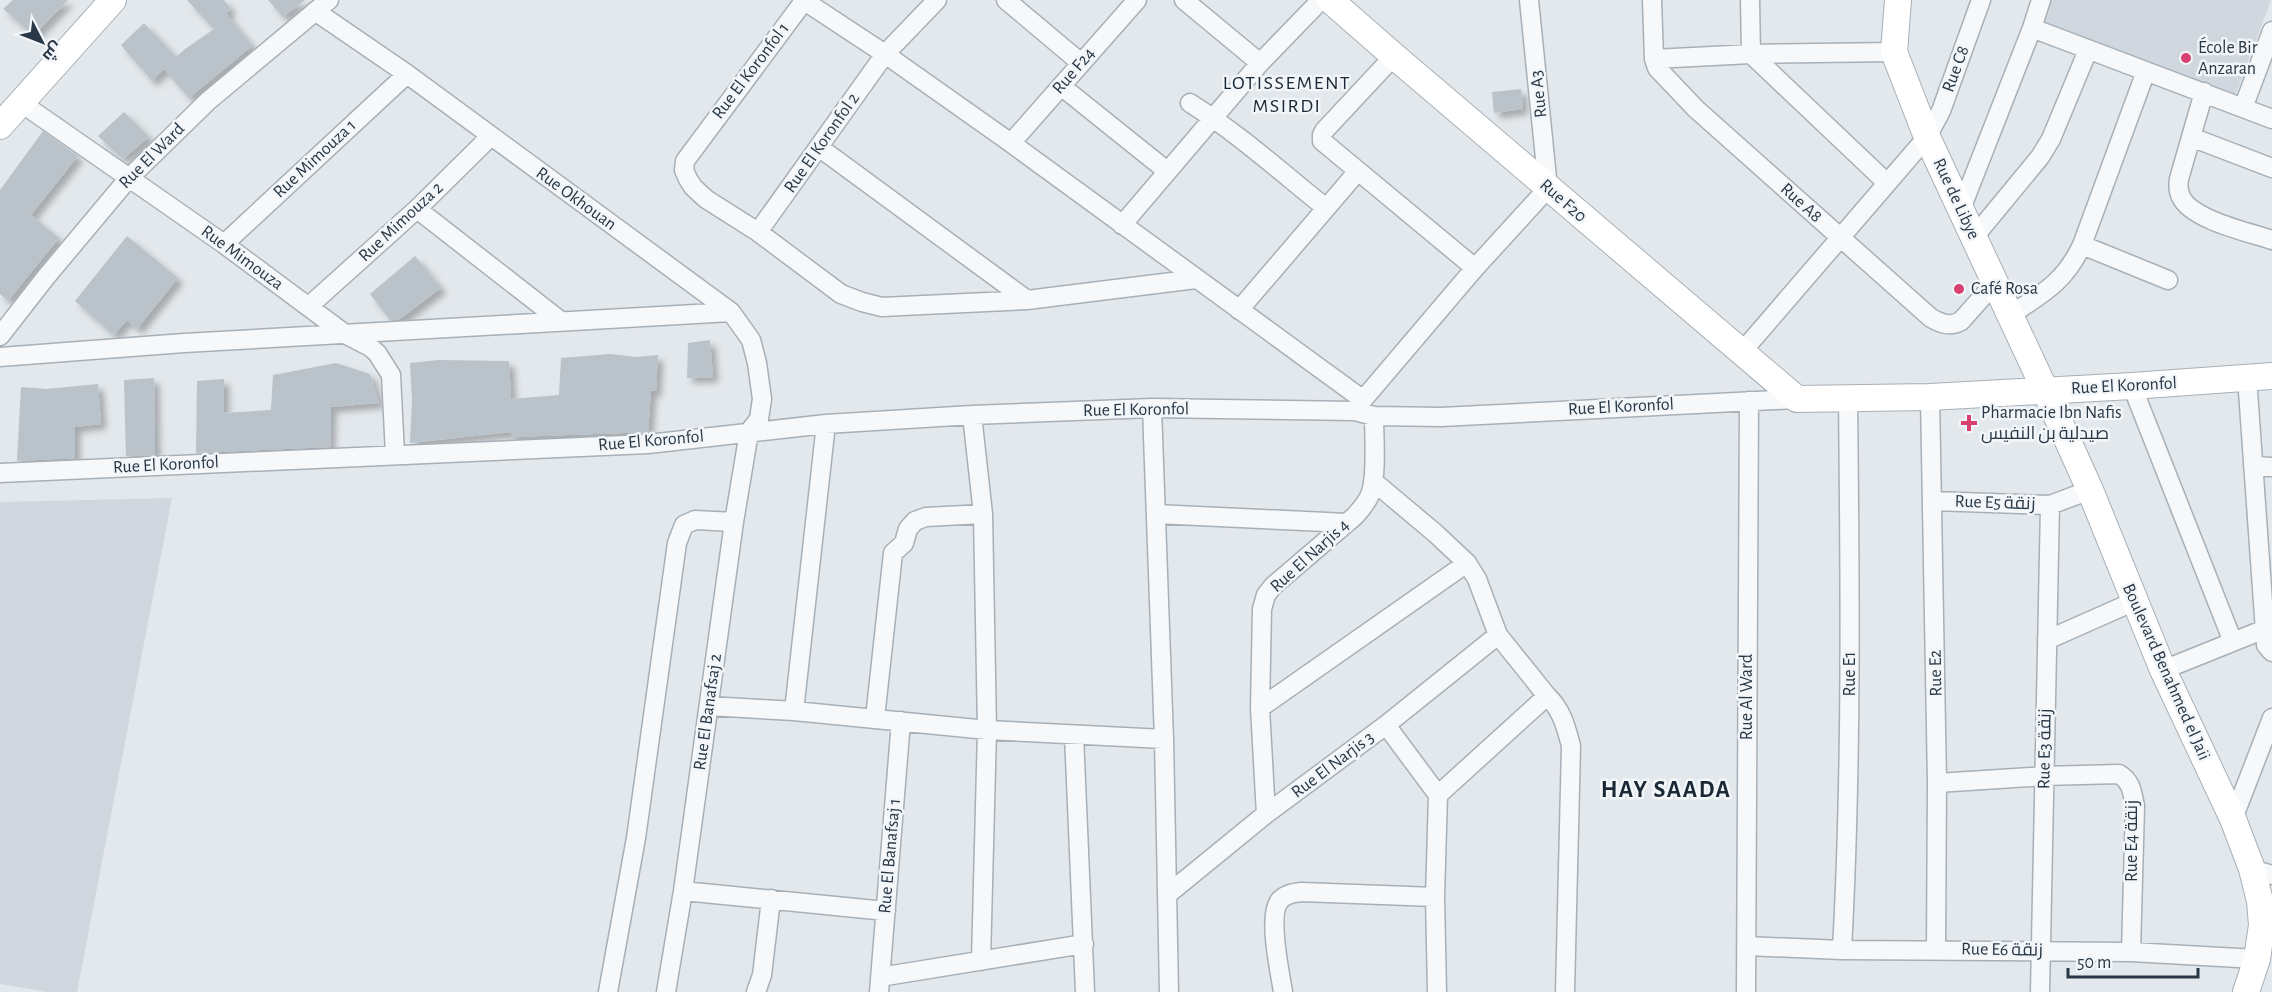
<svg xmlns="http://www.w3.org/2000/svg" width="2272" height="992" viewBox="0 0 2272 992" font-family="'Alegreya Sans',Cairo,sans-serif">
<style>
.built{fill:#d1d7de}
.building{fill:#bac2ca;filter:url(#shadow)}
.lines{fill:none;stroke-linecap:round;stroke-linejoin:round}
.street-casing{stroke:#a7b0b7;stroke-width:21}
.secondary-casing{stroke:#a7b0b7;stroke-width:28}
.street{stroke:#f6f8fa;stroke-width:18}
.secondary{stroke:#fff;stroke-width:26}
.poi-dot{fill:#d8416f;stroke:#f3f6f9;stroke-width:2}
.labels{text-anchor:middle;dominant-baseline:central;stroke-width:5;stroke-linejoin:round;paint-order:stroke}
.poi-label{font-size:18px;fill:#293846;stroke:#f3f6f9;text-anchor:start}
.street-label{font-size:18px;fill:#293846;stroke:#f3f6f9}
.neighbourhood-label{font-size:20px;letter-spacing:1.5px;fill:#1b2937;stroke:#f3f6f9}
.district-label{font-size:24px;font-weight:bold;letter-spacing:1.5px;fill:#1b2937;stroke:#f3f6f9}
</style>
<defs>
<filter id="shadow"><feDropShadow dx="5.5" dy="5.5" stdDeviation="3" flood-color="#0004"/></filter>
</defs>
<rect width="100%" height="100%" fill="#e3e8ec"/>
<path class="built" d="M2051,0H2271L2234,99L2041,28Z
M172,498L77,992H47L0,984V502Z"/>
<path class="building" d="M13,0H68L34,35L3,9Z
M187,0H224L231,9L226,13L252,46L189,98L164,69L152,81L121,45L144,23L176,57L185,49L214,29Z
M268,0H305L283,17Z
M1521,89L1523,109L1494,113L1492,92Z
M124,112L149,137L123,159L98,136Z
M43,131L78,156L31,215L59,238L8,301L0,294V190Z
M127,236L178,278L137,329L127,320L114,335L75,301Z
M415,256L441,288L400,319L390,320L370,294Z
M710,340L713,377L687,378L688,343Z
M610,354L636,357L658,355L656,391H651L648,432L511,437V432L410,443L412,400L410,363L439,360L509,361L511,399L559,395L561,358Z
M336,363L370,374L379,403L331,407L330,447L196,453L197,381L224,379V413L271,410L273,375Z
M154,378L155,455L126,456L124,380Z
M98,384L101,424L75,427V458L17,461L21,387L46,389Z"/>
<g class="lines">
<defs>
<path id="street" d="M803,0L885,54L1011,143L1362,399
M1006,0L1081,63
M1184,0L1260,63
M1652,0L1654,59L1657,68L1696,109L1931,318C1942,324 1950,327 1961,321L1994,284
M1750,0L1751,54L1887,183
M804,1L685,161L684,170L688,179L693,187L706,199L758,232L841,294L862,302L882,307L1027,300L1196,279
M315,11L407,74L731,312L751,340L757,363L762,399L759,419L749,432L734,522L683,891L666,992
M2032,28L2272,119
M1394,56L1324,131L1322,135V141L1475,268
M1654,59L1751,54L1894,52
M1061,86L1167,171
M2204,92L2179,179C2178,185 2178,191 2181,197C2192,220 2248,232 2272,240
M20,102L224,244L345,334L370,347L377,353L391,375L395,454
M1190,103C1239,134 1281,172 1326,208
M2243,108L2272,31
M2191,137L2272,168
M1011,143L1137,0
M820,148L1027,300
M417,209L562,322
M1961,209L2032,28L2041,0
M1122,225L1260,63L1321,0
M758,232L885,54L937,0
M1974,237L2040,157L2051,139L2088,50
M224,244L407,74
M2082,245L2168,280
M309,306L417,209L490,137
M1239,310L1358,171
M2010,315C2042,294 2065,282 2082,245L2146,71
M0,336L46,277L128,179L208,101L329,0
M1741,353L1927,137L1941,111L1981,0
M0,357L184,343L731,312
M2247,377L2266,645L2272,652
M2132,386L2233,642
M1930,397L1937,783L1936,950
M1152,408L1164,739L1169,992
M1356,408L1475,268L1548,188L1529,0
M972,415L983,514L987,730L981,961
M2253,466L2272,467
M0,473L648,444L826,424L972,415L1152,408L1355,411L1374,416L1441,417L1797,399
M1373,481L1435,533L1467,563L1477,579L1498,635L1547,696C1562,710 1566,727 1571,746L1565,992
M1933,501L2050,505L2090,490
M1156,514L1347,523
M2047,640L2135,601
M2163,670L2265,629
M709,706L794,711L987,730L1164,739
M1260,708L1467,563
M794,711L826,424
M875,718L893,553L904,543L908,529L915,521L926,517L983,514
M1386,725L1438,795L1435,897L1437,992
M1074,735L1085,992
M1937,783L2044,776L2119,774C2132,782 2132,792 2135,806L2131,952
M1438,795L1547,696
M1266,814L1260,708L1262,609L1266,595L1273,586L1355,516C1361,509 1368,502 1371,492C1377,474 1374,436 1374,416
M2233,819L2272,718
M2252,869L2272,875
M683,891L886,911
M1168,894L1266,814L1386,725L1498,635
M1746,946L1842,950L2131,952L2257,959
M1842,950C1852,766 1850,582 1848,398
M880,977L1084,944
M608,992L636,838L677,543L684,525L695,520L734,522
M756,992L762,975L771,899
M879,992L901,721
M1283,992C1280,972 1267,915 1280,900C1286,894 1293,893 1302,892L1435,897
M1746,992L1749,401
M2040,992L2050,505"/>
<path id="secondary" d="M1330,0L1394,56L1797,399L1930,397L2132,386L2272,376
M1898,0L1894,52L1927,137L2045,390L2090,490L2163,670L2233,819L2252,869L2260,901L2262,925L2257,959L2246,992
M0,126L113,0"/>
</defs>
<use href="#street" class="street-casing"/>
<use href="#secondary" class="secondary-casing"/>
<use href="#street" class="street"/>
<use href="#secondary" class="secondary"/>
</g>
<g class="poi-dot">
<circle cx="2186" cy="58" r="6"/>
<circle cx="1959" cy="289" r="6"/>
<path d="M1966 414h6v6h6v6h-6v6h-6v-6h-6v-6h6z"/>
</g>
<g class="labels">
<g class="poi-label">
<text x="2198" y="48">École Bir<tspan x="2198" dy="21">Anzaran</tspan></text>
<text x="1971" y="289">Café Rosa</text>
<text x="1981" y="413">Pharmacie Ibn Nafis<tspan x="1981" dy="21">صيدلية بن النفيس</tspan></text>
</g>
<g class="street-label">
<text transform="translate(1956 69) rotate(-70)">Rue C8</text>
<text transform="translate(751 71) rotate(-53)">Rue El Koronfol 1</text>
<text transform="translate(1074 71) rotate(-49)">Rue F24</text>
<text transform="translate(1539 94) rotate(-96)">Rue A3</text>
<text transform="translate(822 143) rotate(-55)">Rue El Koronfol 2</text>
<text transform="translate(152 156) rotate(-45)">Rue El Ward</text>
<text transform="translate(315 159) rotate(-43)">Rue Mimouza 1</text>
<text transform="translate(576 199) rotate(36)">Rue Okhouan</text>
<text transform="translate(1956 199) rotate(65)">Rue de Libye</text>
<text transform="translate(1563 201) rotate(41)">Rue F20</text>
<text transform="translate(1801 203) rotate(42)">Rue A8</text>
<text transform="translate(401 222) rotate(-43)">Rue Mimouza 2</text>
<text transform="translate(242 258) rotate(36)">Rue Mimouza</text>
<text transform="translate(2124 386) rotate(-3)">Rue El Koronfol</text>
<text transform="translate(1621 407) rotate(-3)">Rue El Koronfol</text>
<text transform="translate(1136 410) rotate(-1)">Rue El Koronfol</text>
<text transform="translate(651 441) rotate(-5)">Rue El Koronfol</text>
<text transform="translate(166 465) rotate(-3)">Rue El Koronfol</text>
<text transform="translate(1995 503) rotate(2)">Rue E5 زنقة</text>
<text transform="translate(1310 556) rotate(-42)">Rue El Narjis 4</text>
<text transform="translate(2166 672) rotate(66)">Boulevard Benahmed el Jaii</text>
<text transform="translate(1936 673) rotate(-91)">Rue E2</text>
<text transform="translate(1850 674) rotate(-90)">Rue E1</text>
<text transform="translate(1747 697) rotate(-90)">Rue Al Ward</text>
<text transform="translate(708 712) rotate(-82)">Rue El Banafsaj 2</text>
<text transform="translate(2045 749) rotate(-89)">Rue E3 زنقة</text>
<text transform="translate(1333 765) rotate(-37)">Rue El Narjis 3</text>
<text transform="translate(2132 841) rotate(-90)">Rue E4 زنقة</text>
<text transform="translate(890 856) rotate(-85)">Rue El Banafsaj 1</text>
<text transform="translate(2002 950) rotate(1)">Rue E6 زنقة</text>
</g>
<g class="neighbourhood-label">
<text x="1287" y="83">LOTISSEMENT<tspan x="1287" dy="23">MSIRDI</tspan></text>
</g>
<g class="district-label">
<text x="1666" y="790">HAY SAADA</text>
</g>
</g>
<g transform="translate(42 42) rotate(132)" stroke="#f3f6f9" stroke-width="4.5" paint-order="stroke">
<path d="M0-4.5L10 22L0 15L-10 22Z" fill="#293846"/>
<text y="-9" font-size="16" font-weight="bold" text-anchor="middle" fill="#293846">ش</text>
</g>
<path d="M2068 968v9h130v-9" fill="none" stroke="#293846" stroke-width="3"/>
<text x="2077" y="968" font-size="18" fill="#293846" stroke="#f3f6f9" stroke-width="4.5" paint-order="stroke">50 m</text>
</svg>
